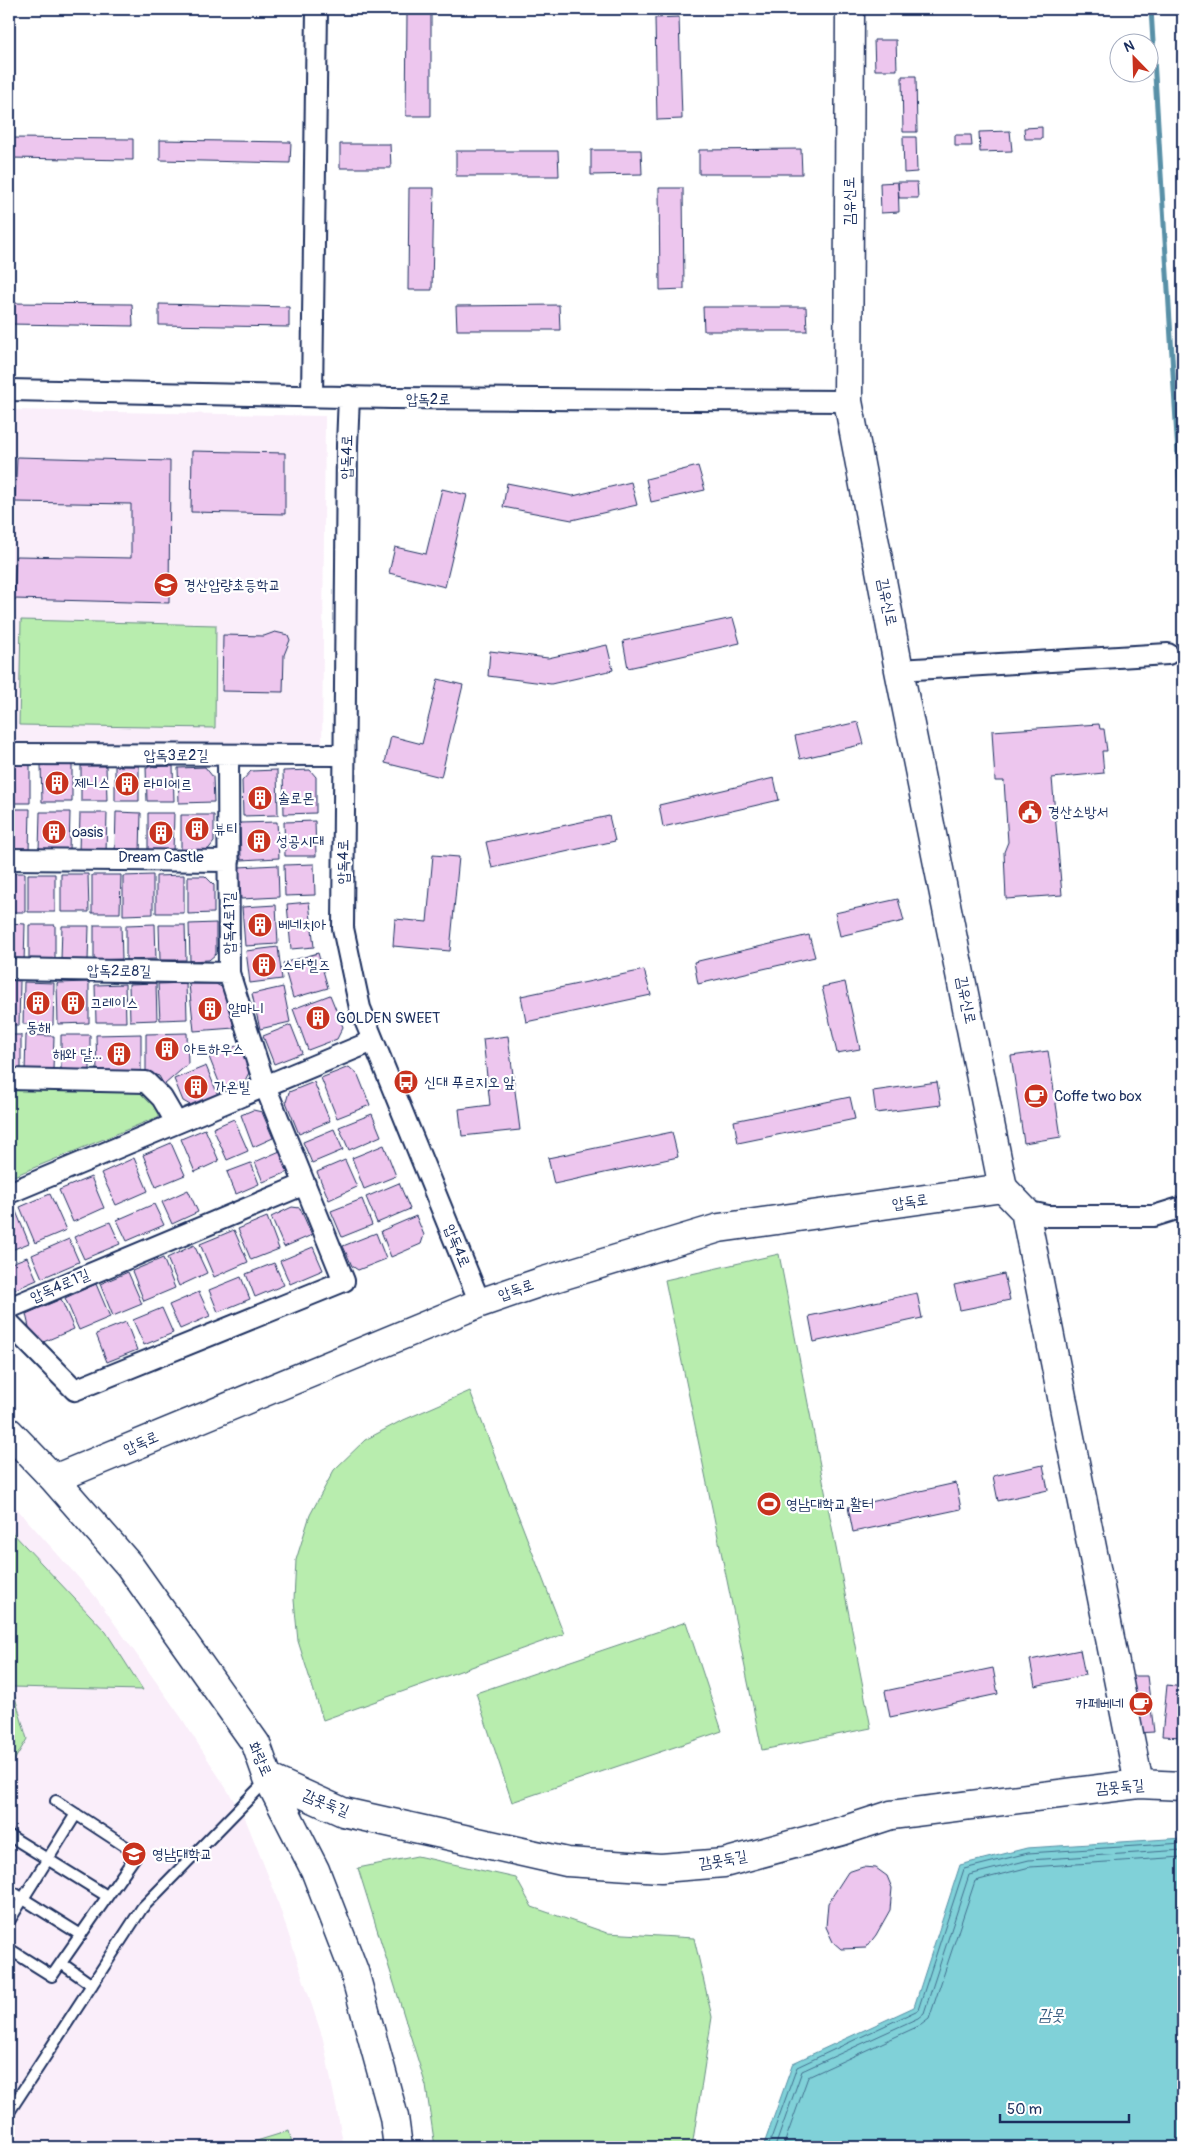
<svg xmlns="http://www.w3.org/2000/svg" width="1192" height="2156" viewBox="0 0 1192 2156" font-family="Pangolin,'Poor Story',sans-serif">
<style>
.built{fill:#faeefa}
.green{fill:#b8edae;stroke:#6a8e86}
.water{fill:#80d1d8;stroke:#5890a7}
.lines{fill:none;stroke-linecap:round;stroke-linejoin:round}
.shore{stroke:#43708f;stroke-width:1}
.stream{stroke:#5890a7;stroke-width:5}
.building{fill:#edc6ee;stroke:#1b2f5e}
.lane-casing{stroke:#1b2f5e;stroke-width:14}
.street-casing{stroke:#1b2f5e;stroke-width:24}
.secondary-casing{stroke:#1b2f5e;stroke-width:31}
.lane{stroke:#fff;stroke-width:10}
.street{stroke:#fff;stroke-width:20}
.secondary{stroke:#fff;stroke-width:28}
.labels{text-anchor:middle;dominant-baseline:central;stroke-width:4.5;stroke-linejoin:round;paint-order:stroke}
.street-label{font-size:15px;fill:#1b2f5e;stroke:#fff}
.poi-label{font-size:15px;fill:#1b2f5e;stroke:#fff;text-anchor:start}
.water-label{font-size:16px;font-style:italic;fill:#396083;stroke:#fff}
</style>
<rect width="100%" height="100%" fill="#fff"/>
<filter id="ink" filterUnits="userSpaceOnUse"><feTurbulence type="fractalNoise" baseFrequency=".02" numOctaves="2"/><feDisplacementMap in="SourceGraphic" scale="10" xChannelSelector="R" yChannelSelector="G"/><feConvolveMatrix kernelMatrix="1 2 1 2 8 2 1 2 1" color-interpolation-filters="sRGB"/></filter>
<g filter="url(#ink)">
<path class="built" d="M9,410L325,416L322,756L9,754Z
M9,1500L95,1596L181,1717L245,1818L274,1890L323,2039L344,2147H9Z"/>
<path class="green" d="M21,620L216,625L215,728L19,725Z
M9,1087L146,1091L160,1116L9,1178Z
M779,1254L871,1728L762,1750L665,1280Z
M470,1391L564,1634L323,1720L298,1641L294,1600L296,1560L310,1515L334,1470L365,1440L399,1422Z
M9,1529L106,1632L143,1690L12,1687L27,1739L9,1769Z
M686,1622L722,1731L512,1802L476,1693Z
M417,1856L516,1878L532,1907L607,1933L694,1938L712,2017L692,2147H435L426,2086L358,1868Z
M289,2131L293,2147H237Z"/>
<path class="water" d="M1183,1838V2147H763L793,2063L914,2007L960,1865L1027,1848Z"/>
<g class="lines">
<path class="shore" d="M768,2147L797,2067L918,2010L964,1869L1028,1853L1183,1843
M775,2147L802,2071L918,2018L924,2013L969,1875L1029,1860L1183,1850
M783,2147L808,2077L921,2025L929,2019L975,1881L1030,1867L1183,1857"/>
<path class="stream" d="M1151,9L1183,537"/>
</g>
<path class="building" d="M407,14H431V116H406Z
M679,17L682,119L657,120L655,18Z
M874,40H896L897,70H875Z
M902,76H916L917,132H903Z
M1042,127V139H1025L1024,128Z
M1010,131L1012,151L980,152L979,132Z
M955,135H971L972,146H955Z
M903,137H916L917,172L904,173Z
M9,138L133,139V160L9,158Z
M160,140L291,142L290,163L160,160Z
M340,144H390L391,168H340Z
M801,149L802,174H699V150Z
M591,150H641L642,174L591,175Z
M456,151H558L559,176H456Z
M898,182H917L918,198H899Z
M898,182L899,212L881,213L880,183Z
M409,188H434L432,290H408Z
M659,188H683L684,289L660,290Z
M9,303L132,304L133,326L9,324Z
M159,304L289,307V327L159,325Z
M559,305L560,330H457L456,306Z
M703,307H806L807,331H704Z
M192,451L285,453V514L191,512Z
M17,457L170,461L169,603L14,599L16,556L131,558V504L15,502Z
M698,466L705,490L651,502L646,479Z
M631,482L637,505L572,520L503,507L507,483L573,496Z
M442,489L467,495L445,587L389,573L395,547L426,554Z
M733,618L740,643L628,668L623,641Z
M275,632L288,635L290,640L284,655L283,692L222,691L223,635L264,636Z
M607,645L613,670L551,684L488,676L490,651L548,658Z
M438,679L463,685L441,777L385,763L391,736L422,744Z
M858,722L864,744L800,759L795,736Z
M1099,724L1100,729H1104L1107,751H1102L1104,773L1052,778L1062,895L1006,899L1004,852L1008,842L1004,781H995L992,731Z
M30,763V803H9V764Z
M41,765H72V802H42Z
M81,766H106L107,801H81Z
M115,766H139V801H115Z
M173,766L174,801H147L146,767Z
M205,767L213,777L214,802L179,803L178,768Z
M277,770L278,815L243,816L242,781L251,771Z
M310,770L316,777V813L284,814L283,771Z
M774,778L779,800L663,827L659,805Z
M9,809H30L29,851L9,850Z
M40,812H70L69,851H39Z
M116,812L141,813L140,853L115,852Z
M80,813H107L106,853L79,852Z
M148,813H174L173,853L148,852Z
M181,815H214V842L206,852H181Z
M609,816L615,841L492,868L486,842Z
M315,821L316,856H285L284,822Z
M277,822L279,858L241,860L240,823Z
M433,855L459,857L450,951L393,946L395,919L427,922Z
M314,864L315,895L285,896L284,865Z
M278,865L279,897L241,899L239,867Z
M9,873H25V912H9Z
M28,874H55V912H28Z
M61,874H88L89,912H61Z
M92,875H121L120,913H92Z
M153,875V914L123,915V876Z
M184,875V913H156V876Z
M188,876H205L214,885V913L188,914Z
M898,899L904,921L840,936L835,913Z
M309,902L314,947L291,949L287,904Z
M276,905L278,944L245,946L242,907Z
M9,923L25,924L24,964H9Z
M216,923V954L209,960L190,961L189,924Z
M155,924L156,959L126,960V925Z
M29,925H55V962H29Z
M94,925H121L122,959L94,960Z
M159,925H185L186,960H160Z
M62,926H89L88,961L61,960Z
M809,935L815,957L698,984L694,962Z
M278,947L282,979L250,983L246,951Z
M318,953L328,988L293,998L283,963Z
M644,970L651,995L526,1022L521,996Z
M9,980L20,981L19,1025H9Z
M24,982L54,983L53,1025L23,1024Z
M89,982V1023L58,1024L57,983Z
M845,982L860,1049L837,1053L822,987Z
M156,983L157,1020L130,1021L129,984Z
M186,983L187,1019L160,1020L158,984Z
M125,984L126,1022H96L95,985Z
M189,984H216L225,989L234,1028L194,1031Z
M283,987L290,1022L260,1029L252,994Z
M330,995L343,1027L337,1039L308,1050L293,1009Z
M291,1025L302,1053L274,1064L263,1036Z
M187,1033L188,1064L164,1085L159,1076L146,1072V1034Z
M141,1034V1072L97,1073L96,1035Z
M9,1035H21V1072H9Z
M26,1035L54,1036L53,1071H25Z
M61,1035H90V1072L61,1073Z
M508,1036L520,1130L462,1136L459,1109L490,1105L483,1039Z
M241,1044L251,1069L243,1084L223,1092L209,1057Z
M1048,1051L1061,1137L1024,1143L1011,1056Z
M206,1066L218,1095L192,1106L183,1101L174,1079Z
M349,1067L358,1075L370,1105L337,1118L321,1078Z
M314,1082L330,1121L299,1134L286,1102L289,1092Z
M937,1082L941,1105L876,1113L873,1091Z
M850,1097L855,1119L738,1143L734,1121Z
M253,1110L262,1112L273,1138L253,1147L241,1115Z
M372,1114L381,1136L349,1150L339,1127Z
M234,1119L248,1151L227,1160L213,1128Z
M205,1129L219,1161L195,1172L181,1139Z
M334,1129L343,1150L312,1163L303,1142Z
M672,1132L678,1157L554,1184L548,1158Z
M171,1143L185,1175L156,1187L143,1155Z
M384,1145L396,1176L364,1189L352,1158Z
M280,1151L288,1172L263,1182L255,1162Z
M134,1158L148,1191L116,1205L101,1173Z
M345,1160L357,1187L329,1200L317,1172Z
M251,1163L259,1184L236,1194L227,1172Z
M91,1177L104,1208L73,1222L59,1190Z
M399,1183L410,1209L377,1223L366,1197Z
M188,1190L198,1212L172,1224L162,1202Z
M50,1194L66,1230L35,1243L20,1207Z
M362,1199L372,1225L342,1237L331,1211Z
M154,1204L164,1225L127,1241L117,1220Z
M292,1207L300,1208L312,1235L284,1247L271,1217Z
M15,1209L29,1243L9,1251V1212Z
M416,1216L424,1235L421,1244L391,1257L381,1231Z
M267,1217L279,1249L251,1260L238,1229Z
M110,1222L120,1244L84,1259L74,1237Z
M234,1230L248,1262L214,1277L200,1244Z
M376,1233L386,1259L358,1270L352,1266L343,1246Z
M69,1239L79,1262L42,1278L32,1255Z
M194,1245L207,1273L179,1286L167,1258Z
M313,1247L323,1270L290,1284L280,1261Z
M27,1257L37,1280L9,1292V1264Z
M163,1258L175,1288L144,1301L132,1271Z
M274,1263L284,1285L255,1297L246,1274Z
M128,1272L142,1304L113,1316L100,1284Z
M1004,1274L1010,1300L960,1310L954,1285Z
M241,1277L250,1299L218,1312L209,1290Z
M96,1284L110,1317L79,1330L65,1298Z
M199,1292L210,1316L180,1329L169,1305Z
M917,1293L922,1318L814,1342L809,1316Z
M61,1299L74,1329L41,1343L29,1327L26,1314Z
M162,1308L173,1333L144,1345L133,1320Z
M126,1322L137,1350L107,1362L96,1334Z
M1043,1465L1048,1490L998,1501L993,1476Z
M956,1483L961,1509L853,1532L848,1507Z
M1080,1650L1085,1675L1035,1686L1030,1660Z
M993,1668L998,1694L890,1717L885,1691Z
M1129,1676H1147L1154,1732L1136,1733Z
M1167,1685L1183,1687V1737L1162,1736Z
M863,1867L876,1868L887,1876L892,1888L890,1910L876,1935L866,1948L841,1949L833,1942L826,1927L828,1903L848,1872Z"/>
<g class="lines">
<defs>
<path id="lane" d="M56,1801L137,1854L61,1963
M10,1836L107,1896
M9,1890L81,1935
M9,1921L76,1814
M9,1949L52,1976L61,1963L92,1985
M9,2112L142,1908L268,1779"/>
<path id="street" d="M9,390L392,398L848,401
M312,396L317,9
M349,396L347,445L343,928L360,1008L480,1303
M899,670L1168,654
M9,754L343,755
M9,859L229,861
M9,969L229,973
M9,1079L146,1082L162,1098L176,1122
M9,1193L373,1041
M1025,1211L1048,1216H1154L1183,1207
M9,1308L305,1184
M9,1323L75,1390L344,1281L265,1086L229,973L228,755"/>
<path id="secondary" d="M850,9L848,401L899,670L1003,1188
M1003,1188L1025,1211L1139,1784
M9,1432L54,1479L129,1565L256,1744L268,1778L315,1870L354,1971L394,2117L398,2147
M54,1479L480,1303L541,1282L719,1228L1003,1188
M268,1778L343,1812L567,1862L661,1868L724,1863L842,1831L891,1815L1139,1784L1183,1786"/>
</defs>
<use href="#lane" class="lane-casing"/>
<use href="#street" class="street-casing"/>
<use href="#secondary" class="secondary-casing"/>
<use href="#lane" class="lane"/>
<use href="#street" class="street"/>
<use href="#secondary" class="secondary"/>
</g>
</g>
<defs>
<symbol id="school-disc" viewBox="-11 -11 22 22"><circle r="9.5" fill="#c8321e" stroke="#fff"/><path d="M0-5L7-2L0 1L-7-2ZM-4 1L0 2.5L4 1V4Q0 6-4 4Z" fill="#fff"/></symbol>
<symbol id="building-disc" viewBox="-11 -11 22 22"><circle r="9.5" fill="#c8321e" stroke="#fff"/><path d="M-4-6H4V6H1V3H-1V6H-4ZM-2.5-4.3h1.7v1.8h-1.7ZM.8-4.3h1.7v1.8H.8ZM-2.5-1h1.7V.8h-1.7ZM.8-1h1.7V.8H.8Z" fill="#fff"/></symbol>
<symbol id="civic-disc" viewBox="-11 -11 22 22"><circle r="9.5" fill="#c8321e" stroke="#fff"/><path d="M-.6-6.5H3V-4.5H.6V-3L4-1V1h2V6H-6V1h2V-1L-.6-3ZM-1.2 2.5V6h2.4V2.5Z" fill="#fff"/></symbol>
<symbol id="bus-disc" viewBox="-11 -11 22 22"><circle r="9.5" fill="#c8321e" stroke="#fff"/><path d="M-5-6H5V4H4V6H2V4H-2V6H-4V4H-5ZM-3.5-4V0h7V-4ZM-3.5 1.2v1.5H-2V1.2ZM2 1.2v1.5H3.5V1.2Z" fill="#fff"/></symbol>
<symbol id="cafe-disc" viewBox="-11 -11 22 22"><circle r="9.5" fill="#c8321e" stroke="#fff"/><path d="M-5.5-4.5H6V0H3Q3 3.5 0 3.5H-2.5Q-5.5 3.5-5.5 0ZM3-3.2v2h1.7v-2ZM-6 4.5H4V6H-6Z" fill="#fff"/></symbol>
<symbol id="stadium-disc" viewBox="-11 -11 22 22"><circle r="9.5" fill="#c8321e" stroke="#fff"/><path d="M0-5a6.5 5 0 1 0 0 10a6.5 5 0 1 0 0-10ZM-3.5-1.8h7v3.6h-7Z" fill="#fff"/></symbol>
<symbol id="university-disc" viewBox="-11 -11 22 22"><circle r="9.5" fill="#c8321e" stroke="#fff"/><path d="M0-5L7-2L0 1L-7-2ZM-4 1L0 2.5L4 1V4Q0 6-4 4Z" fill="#fff"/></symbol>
</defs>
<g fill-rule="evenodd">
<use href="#school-disc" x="152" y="571" width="28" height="28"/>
<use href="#building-disc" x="43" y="769" width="28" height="28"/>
<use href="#building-disc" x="113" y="770" width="28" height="28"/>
<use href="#building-disc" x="246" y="784" width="28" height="28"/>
<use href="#civic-disc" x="1016" y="798" width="28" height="28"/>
<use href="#building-disc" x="183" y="815" width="28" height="28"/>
<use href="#building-disc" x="40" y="818" width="28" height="28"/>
<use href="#building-disc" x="147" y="819" width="28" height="28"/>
<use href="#building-disc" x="245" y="827" width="28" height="28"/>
<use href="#building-disc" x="246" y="911" width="28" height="28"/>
<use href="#building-disc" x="250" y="951" width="28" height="28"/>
<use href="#building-disc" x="24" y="989" width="28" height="28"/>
<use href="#building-disc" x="59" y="989" width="28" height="28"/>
<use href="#building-disc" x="196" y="995" width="28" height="28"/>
<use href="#building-disc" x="304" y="1004" width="28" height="28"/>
<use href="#building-disc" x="153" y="1035" width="28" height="28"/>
<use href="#building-disc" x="105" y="1040" width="28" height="28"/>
<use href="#bus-disc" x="392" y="1068" width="28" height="28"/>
<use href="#building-disc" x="182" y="1073" width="28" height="28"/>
<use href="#cafe-disc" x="1022" y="1082" width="28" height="28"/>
<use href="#stadium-disc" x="755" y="1490" width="28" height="28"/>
<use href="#cafe-disc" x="1127" y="1690" width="28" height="28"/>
<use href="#university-disc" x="120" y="1840" width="28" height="28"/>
</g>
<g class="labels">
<g class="street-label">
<text transform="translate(849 201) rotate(-90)">김유신로</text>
<text x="428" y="399">압독2로</text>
<text transform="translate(347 457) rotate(-89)">압독4로</text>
<text transform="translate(887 602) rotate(79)">김유신로</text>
<text x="176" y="755">압독3로2길</text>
<text transform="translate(343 862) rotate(-90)">압독4로</text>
<text transform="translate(229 923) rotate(-90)">압독4로1길</text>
<text transform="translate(119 971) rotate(1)">압독2로8길</text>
<text transform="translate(966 1000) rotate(79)">김유신로</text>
<text transform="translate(910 1202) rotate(-8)">압독로</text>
<text transform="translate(457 1246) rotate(68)">압독4로</text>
<text transform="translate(60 1286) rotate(-23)">압독4로1길</text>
<text transform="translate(516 1290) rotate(-19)">압독로</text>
<text transform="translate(141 1443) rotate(-23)">압독로</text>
<text transform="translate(260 1759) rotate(66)">화랑로</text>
<text transform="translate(1120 1787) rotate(-5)">감못둑길</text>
<text transform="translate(326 1803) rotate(22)">감못둑길</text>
<text transform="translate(723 1860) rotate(-10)">감못둑길</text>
</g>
<g class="poi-label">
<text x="184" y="585">경산압량초등학교</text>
<text x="74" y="783">제니스</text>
<text x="144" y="784">라미에르</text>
<text x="278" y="798">솔로몬</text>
<text x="1048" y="812">경산소방서</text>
<text x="214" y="829">뷰티</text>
<text x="72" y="832">oasis</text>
<text x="276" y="841">성공시대</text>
<text x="161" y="857" text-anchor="middle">Dream Castle</text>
<text x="278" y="925">베네치아</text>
<text x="282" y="965">스타힐즈</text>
<text x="90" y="1003">그레이스</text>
<text x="228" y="1009">알마니</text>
<text x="336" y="1018">GOLDEN SWEET</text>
<text x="38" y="1027" text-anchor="middle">동해</text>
<text x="184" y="1049">아트하우스</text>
<text x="102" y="1054" text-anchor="end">해와 달...</text>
<text x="424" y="1082">신대 푸르지오 앞</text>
<text x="214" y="1087">가온빌</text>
<text x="1054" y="1096">Coffe two box</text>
<text x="786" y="1504">영남대학교 활터</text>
<text x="1124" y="1704" text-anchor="end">카페베네</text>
<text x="152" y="1854">영남대학교</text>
</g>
<g class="water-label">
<text x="1051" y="2015">감못</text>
</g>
</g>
<rect width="1192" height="2156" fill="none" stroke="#fff" stroke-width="30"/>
<rect x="15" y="15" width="1162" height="2126" fill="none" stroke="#1b2f5e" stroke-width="2" filter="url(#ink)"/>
<g transform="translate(1134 58) rotate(337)"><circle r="24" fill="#ffffff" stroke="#a4acbf"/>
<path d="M0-4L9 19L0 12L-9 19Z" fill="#c8321e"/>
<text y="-8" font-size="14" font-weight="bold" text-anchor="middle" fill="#1b2f5e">N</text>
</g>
<path d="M1000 2114v8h129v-8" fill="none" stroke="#1b2f5e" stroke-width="2.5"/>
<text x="1007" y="2114" font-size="15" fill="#1b2f5e" stroke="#ffffff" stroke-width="4" paint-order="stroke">50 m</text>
</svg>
